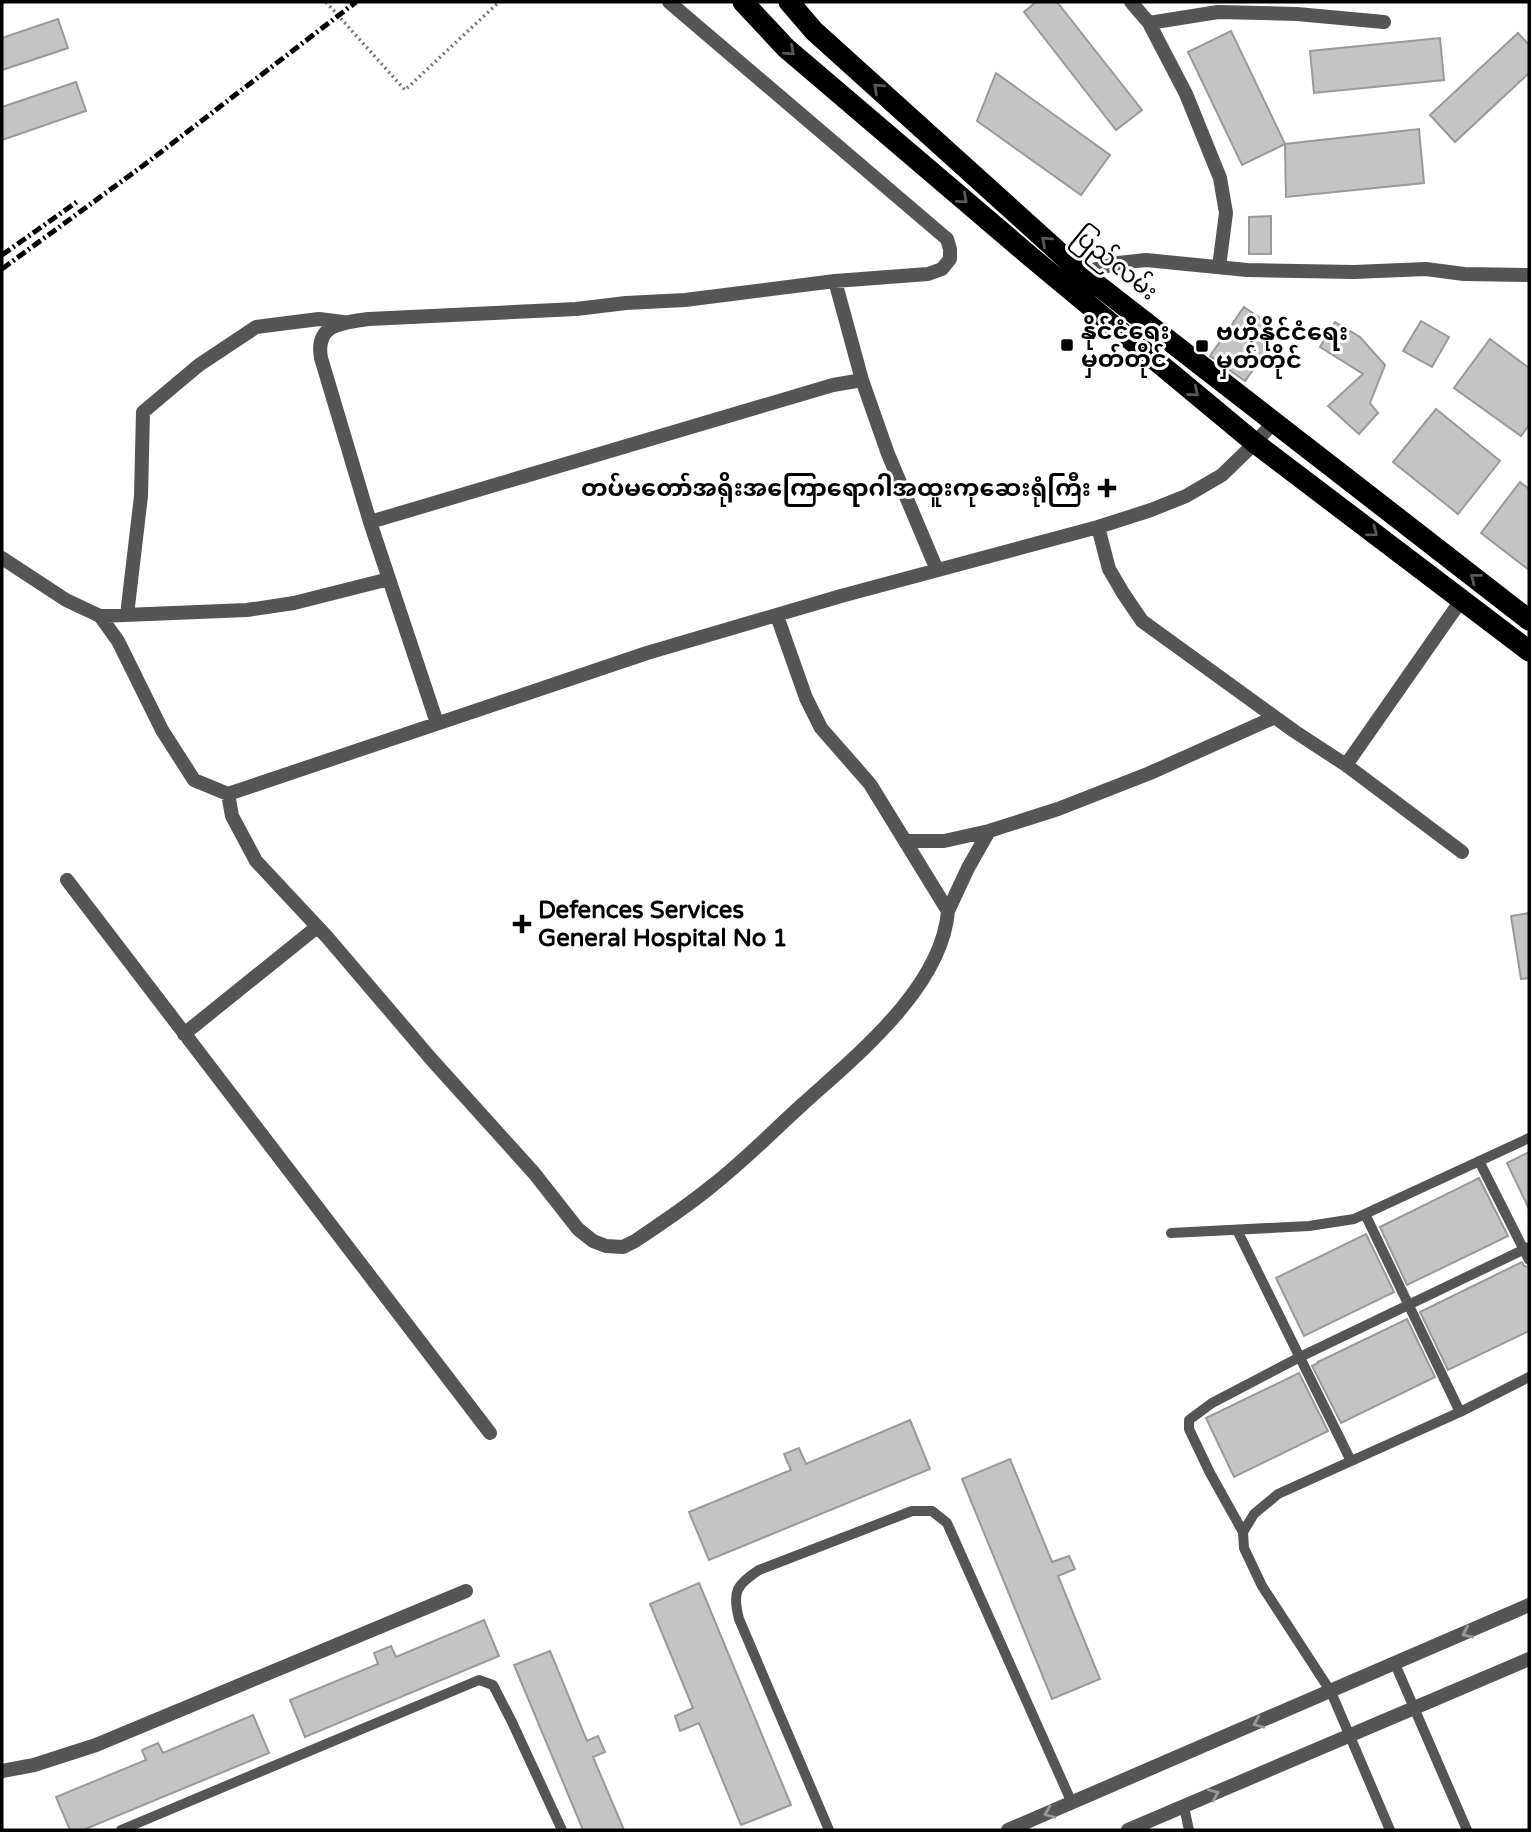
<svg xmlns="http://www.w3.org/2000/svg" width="1531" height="1832" viewBox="0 0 1531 1832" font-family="'Varela Round','Noto Sans Myanmar',sans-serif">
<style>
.building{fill:#c4c4c4;stroke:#999;stroke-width:2}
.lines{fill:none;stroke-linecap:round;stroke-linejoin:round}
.path{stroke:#777;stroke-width:3.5;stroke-dasharray:2 3.5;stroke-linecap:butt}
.lane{stroke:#555;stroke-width:10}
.street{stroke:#555;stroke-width:14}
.highway{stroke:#000;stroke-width:21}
.rail{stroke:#000;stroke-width:5;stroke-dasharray:10 3.5 2 3.5;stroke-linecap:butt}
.oneway{stroke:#595959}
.oneway2{stroke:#999}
.poi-dot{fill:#000;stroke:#fff;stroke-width:2.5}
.labels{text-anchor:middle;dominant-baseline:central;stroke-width:6;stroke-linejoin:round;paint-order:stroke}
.street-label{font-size:24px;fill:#000;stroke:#fff}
.poi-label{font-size:24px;font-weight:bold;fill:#000;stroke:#fff;text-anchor:start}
</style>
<rect width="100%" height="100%" fill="#fff"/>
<path class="building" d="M1036,2H1057L1142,110L1116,130L1024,12Z
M58,19L68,48L2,70V38Z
M1231,31L1285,144L1242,165L1188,52Z
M1518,33L1529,45V73L1455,142L1430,115Z
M1440,38L1444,80L1314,93L1310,51Z
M996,73L1110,155L1081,195L977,121Z
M76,82L86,111L2,140V107Z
M1419,129L1424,183L1286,197L1285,144Z
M1271,216V254H1249V217Z
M1244,307L1280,332L1245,381L1210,356Z
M1421,321L1449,337L1432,367L1403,351Z
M1335,322L1360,337L1385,365L1370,403L1378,413L1359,434L1328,406L1363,374L1320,347Z
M1490,339L1529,368V425L1521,436L1454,388Z
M1436,409L1500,461L1458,514L1393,462Z
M1520,482L1529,489V570L1481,533Z
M1529,913V978L1521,979L1511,916Z
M1529,1152V1209L1507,1163Z
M1479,1178L1508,1236L1407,1285L1380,1227Z
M1366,1234L1394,1292L1304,1336L1276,1278Z
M1522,1262L1524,1266L1529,1267V1331L1448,1370L1420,1312Z
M1407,1319L1435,1377L1341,1423L1312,1366L1318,1363V1362Z
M1299,1373L1328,1431L1234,1477L1206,1418Z
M910,1420L930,1469L709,1560L689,1512L791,1470L784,1454L799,1448L806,1464Z
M1010,1459L1052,1562L1069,1556L1075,1569L1058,1576L1100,1679L1052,1699L962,1479Z
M699,1583L791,1805L741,1825L699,1723L680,1731L675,1716L693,1708L650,1604Z
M484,1620L499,1656L305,1737L290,1700L378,1664L374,1653L391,1646L396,1657Z
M550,1651L587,1741L598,1736L605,1752L593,1757L624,1830H583L514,1665Z
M253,1715L269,1753L83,1830H70L56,1797L146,1760L142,1750L158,1743L163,1753Z"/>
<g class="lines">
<path class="path" d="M326,2L405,90L499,2"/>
<path class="lane" d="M1479,1161L1529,1260
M1365,1214L1460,1412
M1237,1230L1351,1461
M1171,1233L1309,1226L1354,1219L1529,1138
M1243,1532L1210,1473L1189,1429V1420L1212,1403L1300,1357L1529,1247
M1395,1664L1467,1830
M1184,1807L1189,1830
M121,1830L479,1680L493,1685L512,1722L562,1830
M829,1830L739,1619C732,1592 736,1585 759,1570L912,1511H932L947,1523L1072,1803
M1390,1830L1331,1692L1262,1586L1244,1548L1243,1532L1254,1514L1278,1494L1460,1412L1529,1377"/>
<path class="street" d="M1131,2L1149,23L1186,94L1220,178L1226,213L1219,267
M1149,23L1218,12L1297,14L1384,22
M1080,276L1082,273L1118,263L1146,260L1247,270L1354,272L1426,269L1464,274L1529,275
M835,281L862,380L888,454L937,570
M370,522L833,385L862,380
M1098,527L1109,569L1123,593L1142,621L1294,731L1346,765L1462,852
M2,558L66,600L100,616L247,610L294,603L389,579
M127,615L141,496L143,412L199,365L256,327L319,319L343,322
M100,616L118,641L162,730L194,780L228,794L647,653L841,596L1098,527L1151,510L1186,496L1222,475L1255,443L1273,423
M437,723L370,522L321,358C315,324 341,323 369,319L576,309L626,303L685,300L835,281L928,274L942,269L950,259V249L947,239L669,2
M1346,765L1462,599
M228,794L232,816L256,861L327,937L432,1060L534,1173L578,1229L593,1241L606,1246L623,1247L635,1241C662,1223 689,1205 713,1185C745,1160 774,1130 804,1103C857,1055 942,987 948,911L870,784L821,728L806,698L777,616
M906,841H944L989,831L1058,809L1150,773L1275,717
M67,880L490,1433
M948,911L968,868L989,831
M184,1034L317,927
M2,1771L34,1765L96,1745L466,1591
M1008,1830L1529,1605
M1128,1830L1529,1659"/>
<path class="highway" d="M743,2L786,48L1031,257L1255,443L1529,651
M789,2L814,31L1082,273L1529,620"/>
<path class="rail" d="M2,255L78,201
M2,269L148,162L356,2"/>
</g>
<defs><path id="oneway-chevron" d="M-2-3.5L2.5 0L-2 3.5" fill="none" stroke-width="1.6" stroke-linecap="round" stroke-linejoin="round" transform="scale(1.75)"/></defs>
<g class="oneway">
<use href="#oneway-chevron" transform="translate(790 51) rotate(42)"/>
<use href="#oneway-chevron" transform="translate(878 88) rotate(-138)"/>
<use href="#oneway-chevron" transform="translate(963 199) rotate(41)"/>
<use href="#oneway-chevron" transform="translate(1046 241) rotate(-138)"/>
<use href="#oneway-chevron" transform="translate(1194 392) rotate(40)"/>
<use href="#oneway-chevron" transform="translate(1373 532) rotate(37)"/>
<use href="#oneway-chevron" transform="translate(1475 578) rotate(-142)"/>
</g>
<g class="oneway2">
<use href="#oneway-chevron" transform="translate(1467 1633) rotate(156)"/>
<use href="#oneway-chevron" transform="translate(1258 1723) rotate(157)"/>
<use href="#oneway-chevron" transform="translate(1214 1794) rotate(-23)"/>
<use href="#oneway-chevron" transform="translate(1049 1813) rotate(157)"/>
</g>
<g class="poi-dot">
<rect x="1060" y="338" width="14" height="14" rx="3.5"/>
<rect x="1195" y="339" width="14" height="14" rx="3.5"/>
<path d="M1103.5 477.5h7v7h7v7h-7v7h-7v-7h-7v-7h7z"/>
<path d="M518.5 913.5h7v7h7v7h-7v7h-7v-7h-7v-7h7z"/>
</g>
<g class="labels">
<g class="street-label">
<text transform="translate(1115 264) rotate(39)">ပြည်လမ်း</text>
</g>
<g class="poi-label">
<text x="1081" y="331">နိုင်ငံရေး<tspan x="1081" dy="28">မှတ်တိုင်</tspan></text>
<text x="1216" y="332">ဗဟိုနိုင်ငံရေး<tspan x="1216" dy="28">မှတ်တိုင်</tspan></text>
<text x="1091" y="488" text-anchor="end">တပ်မတော်အရိုးအကြောရောဂါအထူးကုဆေးရုံကြီး</text>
<text x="538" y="910">Defences Services<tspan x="538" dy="28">General Hospital No 1</tspan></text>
</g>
</g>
<rect width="1531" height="1832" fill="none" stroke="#000000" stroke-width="7"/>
</svg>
